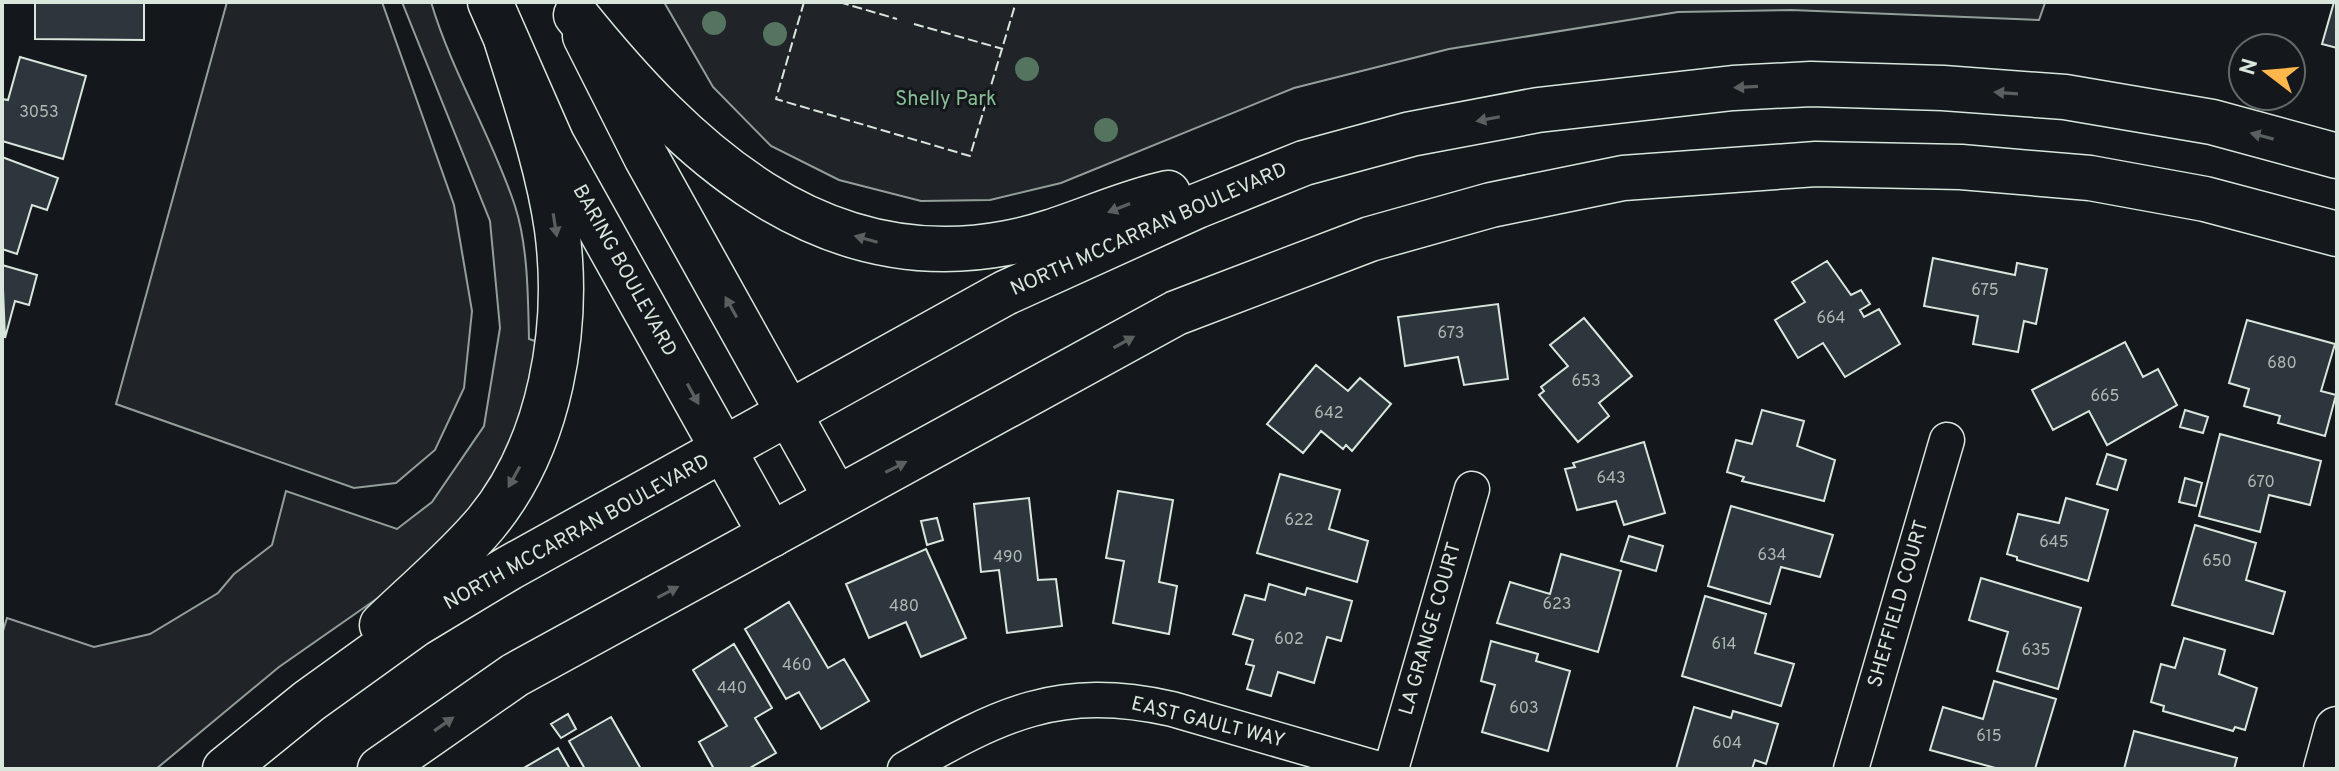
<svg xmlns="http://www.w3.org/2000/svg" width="2339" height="771" viewBox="0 0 2339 771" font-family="Overpass,sans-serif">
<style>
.green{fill:#202428;stroke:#939e99;stroke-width:2}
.building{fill:#2c363c;stroke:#d8e6dc;stroke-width:2}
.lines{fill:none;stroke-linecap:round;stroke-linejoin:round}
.street-casing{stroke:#d8e6dc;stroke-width:37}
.secondary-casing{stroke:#d8e6dc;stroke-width:47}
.primary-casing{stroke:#d8e6dc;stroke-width:47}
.street{stroke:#14181c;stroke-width:34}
.secondary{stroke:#14181c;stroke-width:44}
.primary{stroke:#14181c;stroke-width:44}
.fence{stroke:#d8e6dc;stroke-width:2;stroke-dasharray:10 4;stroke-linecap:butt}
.tree{fill:#55745f}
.oneway{fill:#59605f}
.labels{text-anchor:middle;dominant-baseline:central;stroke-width:6;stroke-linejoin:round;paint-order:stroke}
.number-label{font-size:16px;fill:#adbab4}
.park-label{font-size:20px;fill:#8ac095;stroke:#14181c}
.street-label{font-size:20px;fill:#d8e6dc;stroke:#14181c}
</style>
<rect width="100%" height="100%" fill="#14181c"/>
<path class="green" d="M227,2H382L454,205L472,311L464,388L435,450L396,483L354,488L116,404Z
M402,2H431C452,73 492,136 515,206C528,246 528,297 529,339L538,342L529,391L505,458L487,492L446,541L385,593L279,667L156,769H2V634L7,618L94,647L150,634L218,593L234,574L272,545L286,491L397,529L432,502L484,426L500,328L490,221Z
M664,2H2042L2045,3L2039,20L1791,10L1678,12L1449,49L1294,88L1061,183L990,200L921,201L839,180L771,146L713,87Z"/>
<path class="building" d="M35,2H144V40L35,39Z
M2334,2H2337V48L2322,44Z
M20,57L86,76L63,159L2,141V99L8,100Z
M2,157L58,178L47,210L32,205L17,254L2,249Z
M1933,258L2015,275L2017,263L2047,269L2036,324L2024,321L2018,352L1973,344L1978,316L1924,306Z
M1827,261L1851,295L1861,290L1870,304L1860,310L1864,317L1879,309L1900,344L1845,377L1823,343L1798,358L1775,320L1805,302L1792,282Z
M2,265L37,275L29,305L15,301L5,338Z
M1498,304L1508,379L1464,385L1458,357L1405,366L1398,317Z
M1584,318L1632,376L1599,403L1609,416L1578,442L1539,395L1544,391L1541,387L1568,366L1550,345Z
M2247,320L2335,344L2321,391L2336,395L2325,436L2278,423L2280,416L2244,406L2249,389L2229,383Z
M2125,342L2143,377L2158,369L2177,405L2107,445L2089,411L2053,430L2032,390Z
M1316,365L1348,391L1360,378L1391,404L1352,451L1346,445L1343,449L1321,431L1303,453L1267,424Z
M1762,410L1804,421L1797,446L1835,460L1824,501L1742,481L1744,477L1727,472L1736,440L1752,444Z
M2185,410L2208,417L2203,433L2180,427Z
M2220,434L2321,461L2310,505L2269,495L2260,532L2199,516Z
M1644,442L1665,513L1624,525L1616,501L1577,510L1565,469L1575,467L1573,463Z
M2107,454L2126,460L2117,490L2097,484Z
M1280,474L1340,490L1329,529L1368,541L1357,582L1257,553Z
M2185,478L2202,483L2196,506L2179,502Z
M1118,491L1173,500L1159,582L1177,586L1169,634L1113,623L1124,561L1106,558Z
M1029,498L1038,580L1056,579L1062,626L1007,633L999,570L981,572L974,504Z
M2066,498L2108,510L2088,581L2017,560V557L2007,554L2018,514L2059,523Z
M1731,506L1833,535L1820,577L1781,567L1770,604L1708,586Z
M937,518L943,540L927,545L921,521Z
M2195,525L2256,543L2246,580L2285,592L2273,634L2172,605Z
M1629,536L1663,546L1656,571L1621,561Z
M926,549L966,638L921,657L906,622L869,638L846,584Z
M1561,554L1621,571L1598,652L1497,623L1510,582L1550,594Z
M1981,578L2081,608L2058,689L1997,671L2008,632L1969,620Z
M1269,584L1305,595L1307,588L1352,601L1341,641L1327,637L1314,683L1278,672L1271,696L1247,689L1254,666L1246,664L1253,640L1233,634L1245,595L1265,600Z
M1705,596L1766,614L1755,653L1794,664L1781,706L1682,676Z
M789,602L828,668L844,659L869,701L821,729L799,692L786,699L745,629Z
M2184,638L2225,650L2219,674L2257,688L2245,730L2235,727L2233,731L2163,711L2164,706L2151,702L2161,664L2175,668Z
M1491,641L1538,654L1536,661L1570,671L1548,751L1482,732L1495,685L1481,681Z
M734,644L772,708L755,718L776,753L748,769H714L699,742L727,726L693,670Z
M1994,681L2056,699L2035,769H1999L1930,750L1943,707L1983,719Z
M1694,707L1731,718L1733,711L1778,724L1766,764L1755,760L1752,769H1676Z
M568,714L576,729L561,738L551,724Z
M611,717L641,769H585L569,741Z
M2134,731L2237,758L2234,769H2124Z
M558,748L570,769H522Z"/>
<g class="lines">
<defs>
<path id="street" d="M905,769C1000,714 1059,684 1172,709L1379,769
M1391,769L1472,489
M1851,769L1947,440"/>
<path id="secondary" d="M490,2L552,143L771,535
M585,36L646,157L836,498
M2326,769L2337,729"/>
<path id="primary" d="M576,15C684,149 818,279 1007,243C1063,233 1113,205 1168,193
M382,625C416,592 455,560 486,523C551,444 570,328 557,229C548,166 526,103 507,42
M225,769L309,701L416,624L509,568L1005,293L1197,206L1304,163L1411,134L1538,110L1733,88L1811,84L1943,88L2065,97L2212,122L2337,156
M380,769L515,675L1176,313L1370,239L1491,205L1623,178L1816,164L1961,167L2090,178L2205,199L2337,234"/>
</defs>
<use href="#street" class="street-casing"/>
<use href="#secondary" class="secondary-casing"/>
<use href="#primary" class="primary-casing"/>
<use href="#street" class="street"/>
<use href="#secondary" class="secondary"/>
<use href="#primary" class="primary"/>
<path class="fence" d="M804,2L776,99L970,156L1016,2
M839,2L897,19
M914,24L1003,49"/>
</g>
<g class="tree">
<circle cx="714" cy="23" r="12"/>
<circle cx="775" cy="34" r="12"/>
<circle cx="1027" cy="69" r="12"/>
<circle cx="1106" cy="130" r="12"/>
</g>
<defs><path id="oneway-solid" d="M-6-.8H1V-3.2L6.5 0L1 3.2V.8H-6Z" transform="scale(2)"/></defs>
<g class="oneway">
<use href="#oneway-solid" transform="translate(1746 87) rotate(177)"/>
<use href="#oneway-solid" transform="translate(2006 93) rotate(-176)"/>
<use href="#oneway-solid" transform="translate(1488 119) rotate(169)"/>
<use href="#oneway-solid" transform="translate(2262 136) rotate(-165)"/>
<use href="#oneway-solid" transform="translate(1119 208) rotate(158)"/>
<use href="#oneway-solid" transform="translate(555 225) rotate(81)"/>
<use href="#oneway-solid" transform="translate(866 239) rotate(-164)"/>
<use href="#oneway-solid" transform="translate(731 307) rotate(-119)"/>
<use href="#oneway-solid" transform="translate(1124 342) rotate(-29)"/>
<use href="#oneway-solid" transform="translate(693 394) rotate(61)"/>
<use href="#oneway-solid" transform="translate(896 467) rotate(-27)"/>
<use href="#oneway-solid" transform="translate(514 477) rotate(119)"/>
<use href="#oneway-solid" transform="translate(668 592) rotate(-28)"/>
<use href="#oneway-solid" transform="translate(444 724) rotate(-35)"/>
</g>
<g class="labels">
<g class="number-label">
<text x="39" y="113">3053</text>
<text x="1985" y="291">675</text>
<text x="1831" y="319">664</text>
<text x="1451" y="334">673</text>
<text x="2282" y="364">680</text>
<text x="1586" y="382">653</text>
<text x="2105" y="397">665</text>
<text x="1329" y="414">642</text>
<text x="1611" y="479">643</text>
<text x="2261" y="483">670</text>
<text x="1299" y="521">622</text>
<text x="2054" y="543">645</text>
<text x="1772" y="556">634</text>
<text x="1008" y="558">490</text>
<text x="2217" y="562">650</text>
<text x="1557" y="605">623</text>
<text x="904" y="607">480</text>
<text x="1289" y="640">602</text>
<text x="1724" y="645">614</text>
<text x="2036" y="651">635</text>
<text x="797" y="666">460</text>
<text x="732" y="689">440</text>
<text x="1524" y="709">603</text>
<text x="1989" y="737">615</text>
<text x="1727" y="744">604</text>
</g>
<g class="park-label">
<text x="946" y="100">Shelly Park</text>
</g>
<g class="street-label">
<text transform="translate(1149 230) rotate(-24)">NORTH MCCARRAN BOULEVARD</text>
<text transform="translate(624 271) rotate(61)">BARING BOULEVARD</text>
<text transform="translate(577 533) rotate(-29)">NORTH MCCARRAN BOULEVARD</text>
<text transform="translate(1899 604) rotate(-74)">SHEFFIELD COURT</text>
<text transform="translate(1431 629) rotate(-74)">LA GRANGE COURT</text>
<text transform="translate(1208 723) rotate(14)">EAST GAULT WAY</text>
</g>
</g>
<rect width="2339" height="771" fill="none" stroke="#d8e6dc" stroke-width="8"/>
<g transform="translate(2267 72) rotate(286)"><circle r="38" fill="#14181c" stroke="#626a69" stroke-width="2"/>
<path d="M0-6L14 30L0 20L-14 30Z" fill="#ffb74d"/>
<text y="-12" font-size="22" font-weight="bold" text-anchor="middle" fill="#d8e6dc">N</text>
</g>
</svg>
